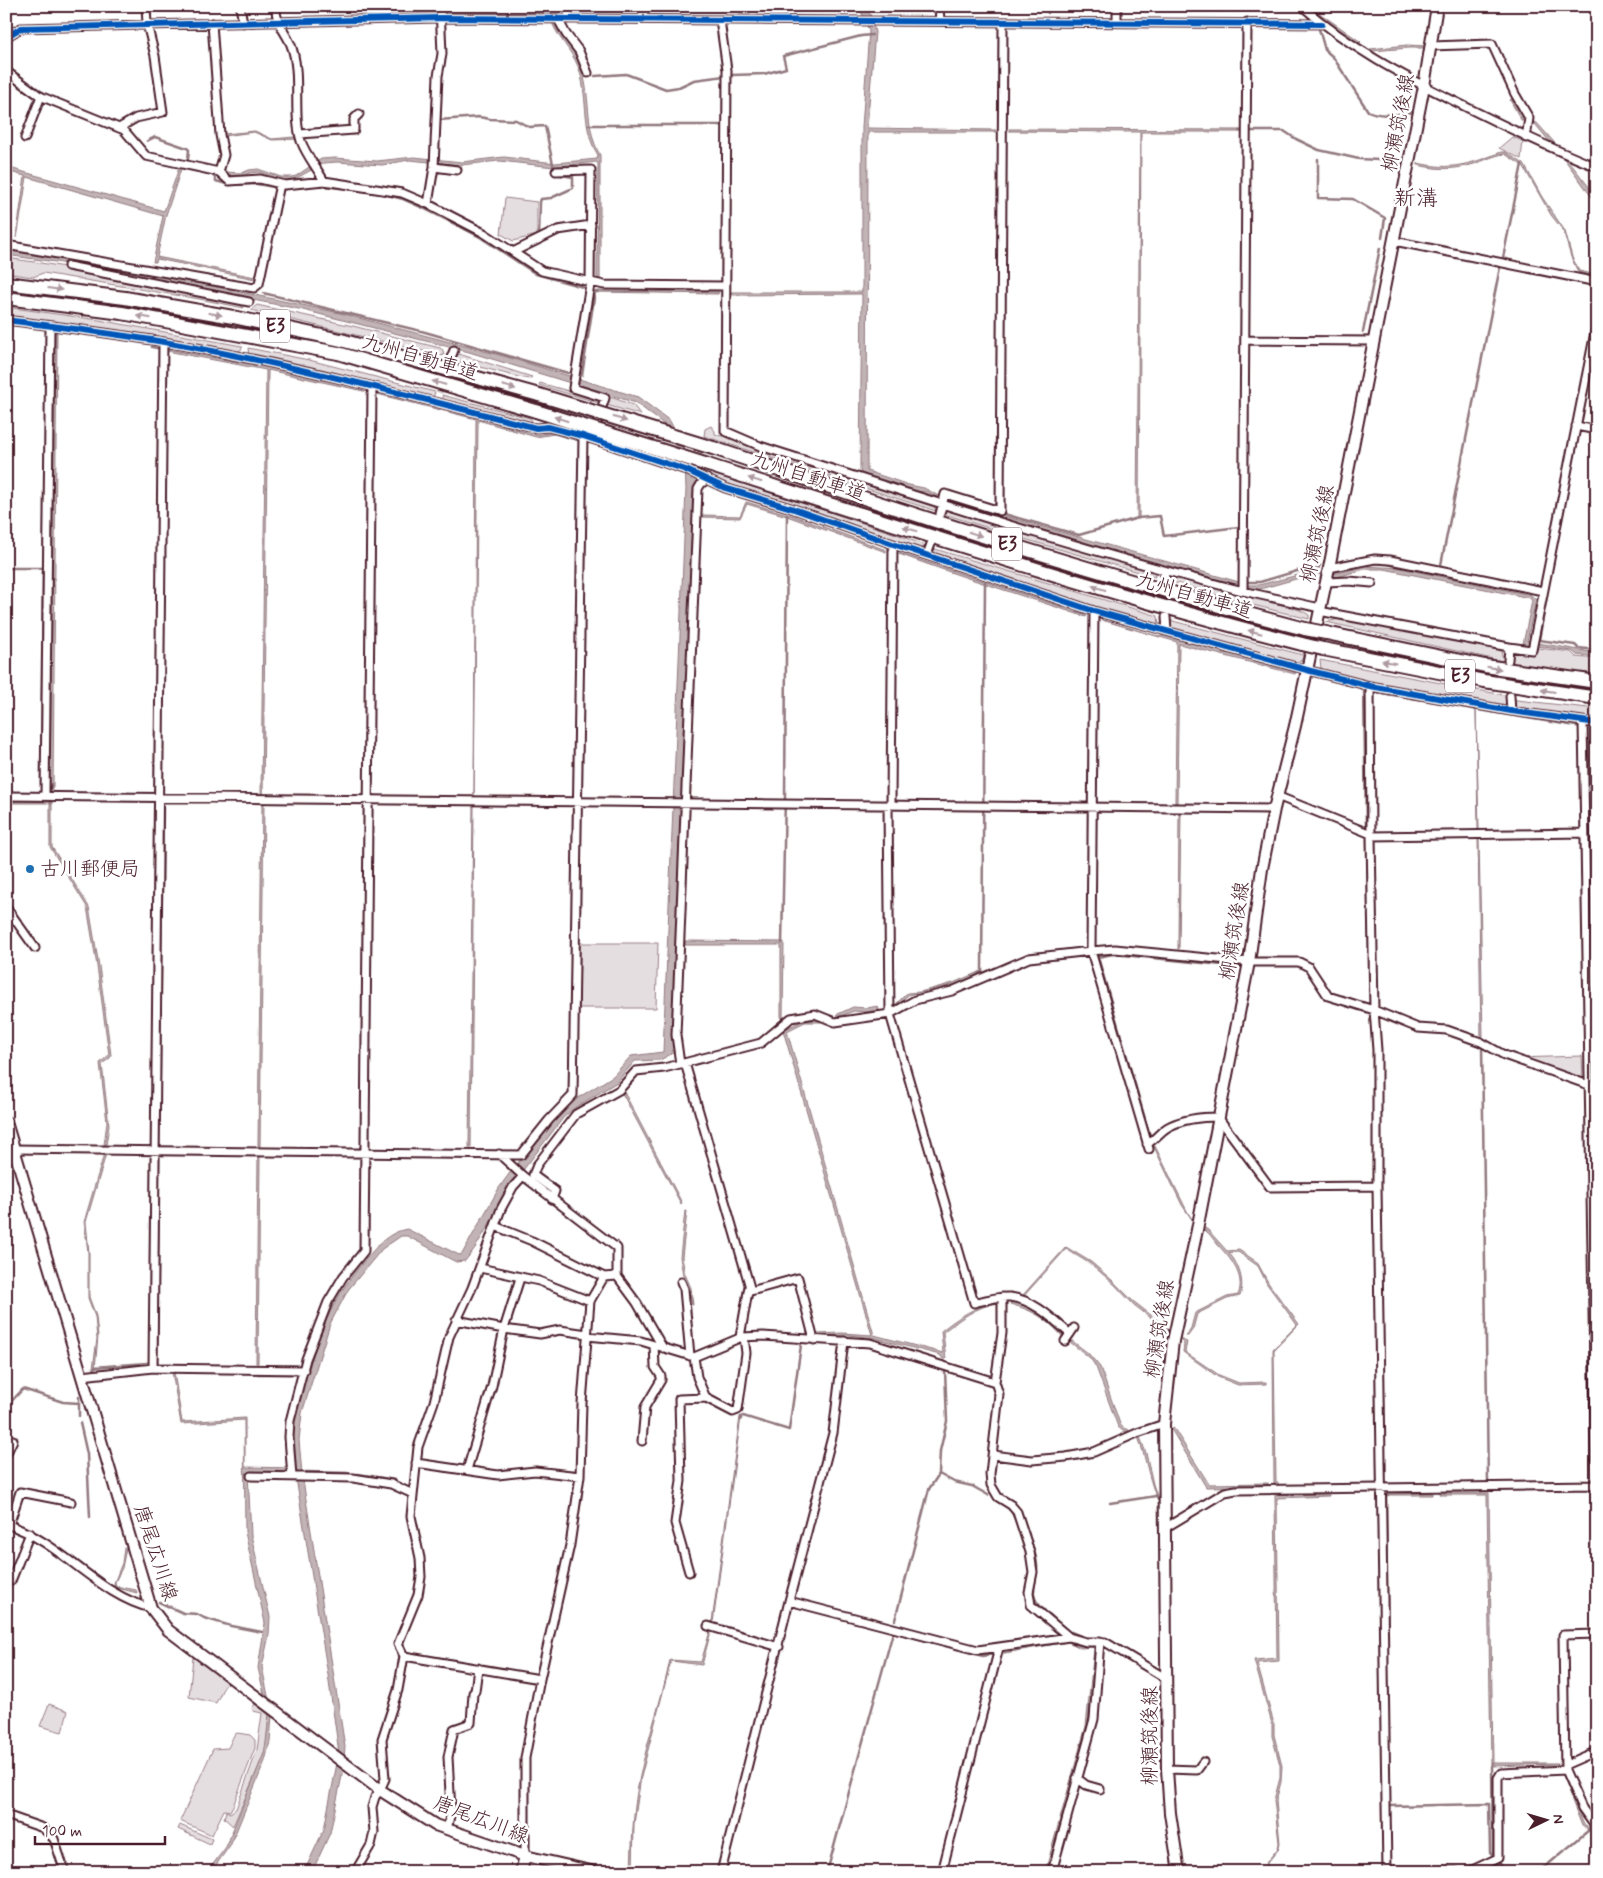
<svg xmlns="http://www.w3.org/2000/svg" width="1603" height="1878" viewBox="0 0 1603 1878" font-family="Mynerve,'Klee One',sans-serif">
<style>
.built{fill:#f2eeef}
.green{fill:#e5dee0;stroke:#987e86}
.water{fill:#c1b3b6;stroke:#91787e}
.lines{fill:none;stroke-linecap:round;stroke-linejoin:round}
.stream{stroke:#91787e;stroke-width:2.5}
.minor-tunnel{stroke:#dbd2d5;stroke-width:7;stroke-dasharray:7 3.5;stroke-linecap:butt}
.minor-casing{stroke:#4a1f2b;stroke-width:11}
.secondary-casing{stroke:#4a1f2b;stroke-width:14}
.motorway-casing{stroke:#4a1f2b;stroke-width:16}
.minor{stroke:#fff;stroke-width:7}
.secondary{stroke:#fff;stroke-width:10}
.motorway{stroke:#fff;stroke-width:12}
.motorway-bridge-casing{stroke:#4a1f2b;stroke-width:16;stroke-linecap:butt}
.motorway-bridge{stroke:#fff;stroke-width:12}
.cycleway-casing{stroke:#fff;stroke-width:9}
.cycleway{stroke:#0057b8;stroke-width:6}
.oneway{fill:#ae9aa0}
.poi-dot{fill:#1f6fb2;stroke:#fff;stroke-width:2}
.labels{text-anchor:middle;dominant-baseline:central;stroke-width:5;stroke-linejoin:round;paint-order:stroke}
.shield{fill:#fff;stroke:#80626b;stroke-width:1}
.shield-label{font-size:19px;font-weight:bold;fill:#4a1f2b}
.street-label{font-size:20px;fill:#4a1f2b;stroke:#fff}
.poi-label{font-size:20px;fill:#4a1f2b;stroke:#fff;text-anchor:start}
.quarter-label{font-size:22px;fill:#4a1f2b;stroke:#fff}
</style>
<rect width="100%" height="100%" fill="#fff"/>
<filter id="ink" filterUnits="userSpaceOnUse"><feTurbulence type="fractalNoise" baseFrequency=".02" numOctaves="2"/><feDisplacementMap in="SourceGraphic" scale="10" xChannelSelector="R" yChannelSelector="G"/><feConvolveMatrix kernelMatrix="1 2 1 2 8 2 1 2 1" color-interpolation-filters="sRGB"/></filter>
<g filter="url(#ink)">
<path class="built" d="M574,6H667V12L577,13L574,11Z
M707,6H752V14L707,13Z"/>
<path class="green" d="M1512,137L1523,141L1521,159L1499,148Z
M505,198L537,202V235L513,241L501,234Z
M6,258C84,268 161,286 237,302L244,308L199,299L43,273L33,277L6,273Z
M257,305L353,326L440,348L443,350L444,356L251,310Z
M6,307L99,320L242,346V349L235,353L169,339L6,316Z
M248,348L309,360L435,392L433,398L303,367L249,357Z
M459,354L532,377L529,379L518,377L454,360Z
M540,383L597,399L599,403L539,385Z
M442,395L530,418L532,421L530,424L445,402Z
M610,397L633,405L641,415L606,405Z
M711,426L715,431V434L721,436L725,434L753,448L934,506L936,511L704,436L705,429Z
M713,474L899,535L926,546L919,549H914L848,523L734,488L711,478Z
M946,507L1154,568L1155,577L1014,536L944,514Z
M935,549L1158,616L1159,626L1063,597L934,555L932,551Z
M1166,575L1181,576L1267,599C1280,607 1297,606 1309,615V619L1237,601L1166,580Z
M1343,618L1501,649L1502,656L1506,658V662L1326,622Z
M1169,620L1303,655L1302,660L1291,664L1170,628Z
M1538,648L1571,652L1576,657L1597,659V674L1557,671L1509,663L1510,650L1536,652Z
M1320,660L1509,696L1510,710L1325,673L1321,669Z
M1512,698L1517,700L1597,709V718L1512,710Z
M580,943H658L656,1008H579Z
M1582,1056L1583,1081L1516,1058Z
M193,1657L226,1682L216,1703L189,1697Z
M49,1704L68,1711L62,1732L40,1726Z
M255,1704L269,1715L266,1750L233,1826L224,1818L226,1811L230,1813L236,1809L257,1750L262,1713L253,1711L252,1708Z
M237,1733L250,1735L255,1740V1748L233,1806L230,1811L224,1810L212,1835L180,1821L213,1749L228,1748L234,1735Z
M180,1825L212,1839L210,1844L178,1829Z"/>
<path class="water" d="M548,6H550C552,14 553,22 557,29C564,41 575,51 580,64C592,94 584,127 600,155V279L597,278L598,163L596,162L554,167L500,161L460,165L409,160L382,165L337,162L324,163L295,179L287,181L258,172L249,173L242,177L226,175L214,176L181,169L166,215L157,257L255,277V279L157,259L156,262H153L163,216L27,177L17,238H16L25,176L6,171V167L164,211L180,165L217,174L226,172L242,173L249,170L258,169L281,177H291L296,176L321,159L335,158L377,161L414,157L462,162L504,157L555,163L597,159L598,155C582,131 588,100 580,72C575,55 563,44 555,29C551,22 550,14 548,6Z
M859,6H865L871,16L875,32L867,128L996,130V132H868L867,471L909,485L924,488L937,495L1004,516L1239,582V588L947,503L927,492L913,491L862,474L860,471V462L862,294L732,295L731,292H862V127L869,31Z
M1318,12L1361,42L1359,44L1331,26L1316,14Z
M1407,45L1427,46V48H1409L1372,51L1370,49Z
M1511,99L1522,118L1537,123L1553,141L1597,197V204L1565,160L1535,124L1521,120L1510,100Z
M1009,129L1241,130V132H1141L1139,519H1137L1140,132L1009,131Z
M255,131L272,139L294,137L299,139L272,140L254,132L224,136V134Z
M1501,152H1505L1524,164L1542,197L1565,231L1572,257L1579,271L1597,275V277L1578,272L1571,257L1563,230L1551,215L1523,166L1505,154C1494,155 1484,161 1474,164C1455,170 1437,170 1418,165V163C1450,171 1471,164 1501,152Z
M6,248L122,267L340,313L507,357L638,397L670,421L672,425L698,480L694,503L673,1035L675,1052L660,1060L635,1061L617,1082L573,1109L563,1118L517,1178L475,1248L465,1261L456,1262L407,1236H401L382,1249L348,1290L330,1324L302,1413L299,1440L302,1474L345,1747L343,1771L330,1833L312,1872H304L324,1829L339,1753L328,1675L295,1472L248,1473L251,1535L270,1617L269,1635L262,1667L272,1715L270,1742L265,1761L231,1844L211,1872H207L226,1847L264,1753L266,1742L269,1715L258,1668L265,1623L245,1532L244,1420L181,1424L172,1372H174L182,1422L245,1418V1467L295,1468C293,1453 292,1438 294,1423C297,1406 302,1390 307,1375C321,1328 333,1297 365,1260C377,1246 388,1232 407,1229L459,1255L462,1254L499,1188L511,1171L555,1119L573,1101L613,1076L631,1056L663,1052L686,489L685,465L665,425L636,403L469,352L299,309L69,264L6,255Z
M598,291L719,292L718,294L595,292Z
M55,332H57L53,787H50Z
M167,349L310,375L368,390V392L268,370L263,795H261L266,370L167,351Z
M377,392L436,405L536,435L554,432L577,439L578,441L554,434L536,437L478,420L474,797L476,419L377,394Z
M746,502L791,515L886,550V552L787,516L747,504L740,518L702,517V515L740,516Z
M899,553L1087,615L1086,617C1024,596 961,577 899,554Z
M1366,566L1400,568L1531,595L1536,600L1527,641H1530L1528,645L1523,644L1532,601L1530,598L1384,569H1365L1337,577L1318,574L1303,577L1260,589H1247L1248,585H1259L1302,574L1319,572L1338,573Z
M1099,619L1160,637L1164,634V635L1296,672L1295,674L1179,644L1177,803H1175L1177,642Z
M1538,643L1597,653V657L1577,655L1572,651L1537,646Z
M1375,691L1462,707L1376,693Z
M1476,710L1479,829H1478Z
M50,800H52V847L89,907L99,966L111,1055L110,1058L102,1064L109,1125L106,1145H104L107,1122L100,1063L109,1055L97,966L87,907L50,847V803H12V801Z
M262,802H264L260,1146H258Z
M473,805H474L471,1148H469Z
M1179,812H1181L1179,949H1178Z
M1478,839H1479L1483,1038H1481Z
M685,941L784,942L783,1018L781,1019V945H685Z
M981,971L982,972L957,984L908,995L900,1003L895,1005L907,993L920,992L953,983Z
M878,1006L879,1010L865,1012L854,1011L838,1017L836,1015L853,1007L867,1008Z
M814,1020H821V1022H805L787,1031L874,1335L943,1353L941,1331C958,1317 976,1306 998,1301V1303C977,1306 959,1320 943,1332L946,1359H943L940,1355L874,1338L849,1335L817,1336V1334L842,1333L872,1335L783,1030L802,1021Z
M624,1092L682,1203L681,1204L622,1093Z
M1155,1146L1187,1211L1193,1221L1182,1205L1154,1147Z
M104,1154H106L86,1222L89,1253V1297L96,1316L98,1336L95,1369L93,1368L97,1339L95,1317L88,1298V1252L84,1222Z
M258,1155H260L258,1363H256Z
M685,1211H687L682,1257L685,1274L691,1288L693,1305H692L689,1288L683,1275L680,1257Z
M1202,1226L1208,1230L1227,1251L1239,1250L1257,1262L1269,1284L1299,1324L1274,1350L1276,1482H1278V1485L1274,1486V1483L1273,1349L1297,1325L1267,1284L1258,1266L1238,1252L1229,1253C1239,1264 1245,1282 1240,1296L1227,1299L1197,1314L1193,1329L1188,1336H1186L1191,1328L1195,1313L1227,1297L1238,1295C1246,1276 1230,1258 1218,1245C1213,1239 1209,1232 1201,1228Z
M1066,1247L1091,1262L1113,1281L1133,1301L1170,1330L1169,1332L1134,1305L1114,1284L1092,1265L1066,1249L1023,1297L1022,1296Z
M1011,1301C1034,1307 1049,1318 1065,1335L1063,1337C1046,1318 1034,1311 1010,1304Z
M1179,1339L1187,1342L1185,1352L1219,1375L1239,1383L1266,1382V1384L1238,1385L1218,1377L1183,1352L1184,1344Z
M1071,1340L1088,1353L1100,1367L1120,1424L1123,1428L1129,1430V1432L1123,1431L1118,1427L1096,1367L1090,1358L1070,1342Z
M740,1417H741L713,1623L712,1622Z
M1173,1427L1209,1484L1268,1483L1269,1486L1206,1487L1171,1429Z
M1138,1437H1140L1146,1453L1153,1484L1160,1505C1149,1484 1147,1460 1138,1437Z
M1432,1493V1495H1386V1494Z
M1439,1493H1489L1493,1763H1558V1764L1491,1766L1487,1495H1440Z
M1277,1494L1329,1495V1496L1277,1498L1279,1661L1257,1663L1274,1724V1735L1282,1766L1281,1782L1276,1801L1280,1843L1278,1850L1267,1863V1872L1266,1863L1278,1848L1279,1843L1274,1800L1280,1778V1765L1272,1736V1724L1254,1660L1277,1658L1275,1495Z
M124,1548H126L122,1568L115,1582L116,1586L136,1590L137,1593L114,1587V1583L122,1563Z
M710,1631H711L702,1665L671,1661L641,1777L634,1824L633,1872H631C632,1840 633,1807 640,1776C648,1737 662,1699 670,1660L701,1662Z
M1067,1641L1082,1646H1093L1096,1650L1088,1724L1047,1872H1045L1086,1726L1094,1649L1092,1647L1081,1648L1068,1642L1004,1653Z
M1562,1775H1563L1584,1825L1597,1834V1836L1582,1826Z"/>
<g class="lines">
<path class="stream" d="M1047,6L1048,13
M1319,29L1325,50L1333,57L1368,111C1382,118 1400,113 1415,112
M595,76L626,74L666,89L679,87L694,80L732,75L764,74L786,68L783,56L861,36L872,35
M439,120L479,117L490,119L516,120L529,127L545,126L555,174L573,177V188L551,198L541,199L540,202L539,237
M588,125H723
M1239,131H1284L1296,139L1319,150L1359,159L1399,161
M147,141L155,137L187,148L189,150L188,159
M1318,159V198L1353,199L1385,218L1382,238
M214,176L216,181L230,185L257,184L285,189L305,186
M313,185L367,191
M375,192L403,199L421,207L480,237L536,274L583,287
M1503,258L1522,164
M263,293L425,332L568,373
M1363,332L1380,248
M152,347L157,348
M582,375L595,292H598
M1004,514L1079,535L1138,518L1160,516L1164,536L1239,527L1240,583
M1369,563L1388,564L1521,590
M1441,565L1500,267
M6,568H43L41,784
M1248,582H1260L1297,571L1318,569L1320,565
M1547,596L1539,640L1575,645L1578,648L1597,650
M1346,684L1369,690
M1364,689L1366,828
M1461,707L1588,728L1591,942H1597
M51,804V784
M1367,839L1370,994
M782,943L785,796L787,515
M978,973L982,971L985,582
M1482,1044L1488,1483
M1596,1093H1597
M1150,1136L1098,957L1113,954L1242,967
M159,1145L163,804
M159,1155L157,1364H172
M94,1367L147,1363
M945,1370L947,1421L940,1451L939,1474L954,1482L972,1486L988,1495
M258,1374H295
M79,1397V1416
M6,1407L23,1389L63,1402L79,1403
M741,1419V1417L743,1416L789,1430L801,1345
M80,1423L87,1454L90,1517
M306,1472L349,1473
M358,1474L395,1480
M1388,1495H1386L1389,1785
M1110,1503L1156,1496
M1006,1506L1011,1511L1016,1521
M1020,1511L1029,1535
M1031,1541C1034,1550 1038,1560 1037,1569C1036,1589 1027,1594 1044,1610
M159,1602L183,1613L197,1614L204,1618L231,1626L262,1632
M1049,1614L1067,1630
M895,1620L929,1489L939,1474
M1071,1632L1085,1638
M1100,1638L1121,1647
M1130,1652L1159,1670
M1492,1764L1493,1852
M1389,1803V1806L1489,1804L1490,1852L1493,1855
M1498,1862L1504,1872
M827,1872L893,1632L983,1656L992,1654
M1539,1872L1589,1830"/>
<path class="minor-tunnel" d="M439,393L448,368"/>
<defs>
<path id="minor" d="M240,6L243,23
M276,6C275,23 285,31 291,45C302,74 292,112 301,141C306,155 317,168 324,181
M568,6L569,19
M939,6L940,21
M1117,6V22
M1302,6C1348,47 1403,76 1458,103C1504,126 1549,148 1597,167
M558,19L566,34L579,51L588,73
M720,20L727,70L725,431L760,446C920,497 1080,550 1243,591C1268,597 1294,602 1320,608
M212,23L220,135L224,155L219,172
M6,37L21,28L440,18L1322,24
M1430,46L1492,44L1515,94L1529,118L1526,138
M6,71L40,96L124,130L146,156L219,172L229,181L260,179L285,185L324,181L402,193L428,204L484,233L542,271L604,285L725,286
M119,128L136,118L163,112L155,56L147,24L146,6
M300,134L354,130V119L359,114
M25,138L41,96
M434,167L457,170
M556,171L591,170L590,284L573,388L605,398L594,432
M428,204L434,167L438,76L442,54L440,6
M1394,241L1597,282
M6,245L254,288L259,284L280,184
M513,252L558,230L591,225
M68,266L249,302
M6,320C59,327 112,333 164,342C289,364 413,396 536,428L548,427L583,436L686,470L725,488L791,508L893,544L1094,611L1307,670L1370,686L1511,711L1597,723
M1245,340L1374,341
M450,360L454,350
M1576,426L1597,430
M940,514L945,494L1000,511L1003,22
M927,555L931,544
M1329,568L1375,559L1390,560L1543,591
M1164,570L1165,580
M1326,582L1349,581L1372,583
M1243,591L1247,22
M1094,611L1091,951L1149,1149
M1319,611L1509,647
M1166,617L1167,631
M1508,660L1509,647L1532,650L1597,322
M1370,686L1371,836L1374,1010L1377,1050V1186L1387,1871L1456,1872
M1510,696L1511,711
M1583,722L1597,1546
M6,796L1274,809
M45,796L50,326
M1277,796L1371,834
M888,805L890,1014L974,1303C985,1300 998,1296 1010,1297C1034,1300 1052,1318 1070,1334
M891,805L893,544
M1371,836L1585,833
M6,907L35,948
M685,1063L751,1291L798,1278L814,1340
M680,1064L761,1043L791,1018L815,1014L835,1022L890,1014L915,1000L952,991L1029,958L1091,951L1115,949L1249,962H1299L1309,967L1328,996L1374,1010L1418,1028L1447,1030L1481,1042L1504,1055L1597,1088
M1147,1144C1156,1139 1161,1130 1170,1126C1184,1119 1203,1117 1218,1117L1270,1187L1377,1186
M14,1149L521,1155L549,1120L573,1095L583,436
M499,1154L523,1176L617,1248V1276L637,1303L663,1348
M552,1199L555,1191L533,1175L537,1165L576,1114L619,1090L636,1071L664,1068L680,1064L676,1035L698,489L701,484L707,479
M495,1226L532,1241L604,1277
M480,1268L539,1281L590,1301
M681,1282L684,1289L690,1356
M1002,1297V1333L995,1382L999,1394L990,1474L991,1485L998,1497L1011,1505L1017,1512L1030,1552L1033,1572L1029,1592L1031,1605L1069,1637
M456,1320L504,1329L540,1334L560,1330L587,1334
M587,1336L641,1341L694,1357L742,1337L763,1336L870,1343L995,1382
M740,1337L749,1286
M1065,1341L1074,1328
M694,1357L697,1377L706,1398
M153,1368L163,342
M82,1376L153,1368L304,1370
M642,1441L645,1407L661,1380V1376L655,1367L654,1345
M6,1455L13,1440
M993,1455L1032,1460L1066,1457L1094,1452L1137,1433L1164,1424
M416,1463L498,1475L535,1471L580,1476
M467,1470L492,1386L504,1329L520,1278
M251,1476L353,1478L391,1484L413,1494
M292,1477L289,1437L290,1421L306,1359L328,1302L343,1277L364,1251L372,387
M6,1524C62,1542 97,1595 151,1608
M9,1525L20,1492L71,1502
M1165,1528L1225,1492L1236,1490L1597,1485
M689,1572L675,1523L681,1481L679,1399L706,1398L733,1412L738,1410L746,1353L744,1337
M11,1581L30,1533
M789,1601L978,1650L1069,1637L1086,1642H1105L1167,1679
M708,1626L779,1647
M1597,1634L1563,1635L1565,1770L1582,1808L1597,1829
M404,1656L540,1679
M1565,1765L1597,1751
M1167,1769L1197,1770L1203,1762
M1077,1778L1086,1785L1100,1789
M6,1815L43,1828L54,1839L65,1872
M447,1830L451,1811L448,1757L454,1729L471,1723L473,1693L475,1691L478,1668
M525,1856V1758L540,1679L570,1545L580,1476L582,1403L590,1301L604,1277L617,1276
M355,1872L371,1845L374,1832L372,1807L375,1797L380,1790L385,1779L382,1739L398,1690L404,1656L398,1644L418,1595L421,1577L420,1558L411,1516L418,1447L434,1402L449,1337L472,1288L501,1209L513,1187L523,1176
M721,1872L789,1601L833,1433L844,1341
M942,1872L999,1648
M1052,1872L1094,1719L1100,1641
M1468,1872L1498,1858V1778L1501,1773L1565,1770"/>
<path id="secondary" d="M6,1122L151,1608L168,1630L380,1790L435,1825L525,1856L595,1872
M521,1872L525,1856
M1179,1872L1170,1813L1167,1769L1164,1424L1173,1341L1197,1230L1249,962L1262,869L1274,809L1295,726L1329,568L1424,86L1437,6"/>
<path id="motorway" d="M6,283L125,298L233,317L341,340L539,395
M6,298L122,313L338,353L536,411
M713,448C909,514 1105,577 1305,629
M708,465C905,528 1102,593 1302,644
M1326,633L1485,666L1597,682
M1323,649L1484,681L1597,698"/>
</defs>
<use href="#minor" class="minor-casing"/>
<use href="#secondary" class="secondary-casing"/>
<use href="#motorway" class="motorway-casing"/>
<use href="#minor" class="minor"/>
<use href="#secondary" class="secondary"/>
<use href="#motorway" class="motorway"/>
<defs>
<path id="motorway-bridge" d="M539,395L713,448
M536,411L708,465
M1305,629L1326,633
M1302,644L1323,649"/>
</defs>
<use href="#motorway-bridge" class="motorway-bridge-casing"/>
<use href="#motorway-bridge" class="motorway-bridge"/>
<defs>
<path id="cycleway" d="M6,37L21,28L440,18L1322,24
M6,320C59,327 112,333 164,342C289,364 413,396 536,428L548,427L583,436L686,470L725,488L791,508L893,544L1094,611L1307,670L1370,686L1511,711L1597,723"/>
</defs>
<use href="#cycleway" class="cycleway-casing"/>
<use href="#cycleway" class="cycleway"/>
</g>
<defs><path id="oneway-solid" d="M-6-.8H1V-3.2L6.5 0L1 3.2V.8H-6Z" transform="scale(1.25)"/></defs>
<g class="oneway">
<use href="#oneway-solid" transform="translate(55 289) rotate(7)"/>
<use href="#oneway-solid" transform="translate(215 314) rotate(10)"/>
<use href="#oneway-solid" transform="translate(144 317) rotate(-170)"/>
<use href="#oneway-solid" transform="translate(439 383) rotate(-164)"/>
<use href="#oneway-solid" transform="translate(509 387) rotate(16)"/>
<use href="#oneway-solid" transform="translate(561 419) rotate(-163)"/>
<use href="#oneway-solid" transform="translate(620 419) rotate(17)"/>
<use href="#oneway-solid" transform="translate(755 480) rotate(-162)"/>
<use href="#oneway-solid" transform="translate(910 529) rotate(-162)"/>
<use href="#oneway-solid" transform="translate(975 534) rotate(17)"/>
<use href="#oneway-solid" transform="translate(1099 588) rotate(-163)"/>
<use href="#oneway-solid" transform="translate(1255 632) rotate(-166)"/>
<use href="#oneway-solid" transform="translate(1389 662) rotate(-169)"/>
<use href="#oneway-solid" transform="translate(1494 668) rotate(9)"/>
<use href="#oneway-solid" transform="translate(1548 691) rotate(-172)"/>
</g>
</g>
<circle class="poi-dot" cx="30" cy="869" r="5"/>
<g class="labels">
<g class="shield">
<rect x="260" y="309.5" width="30" height="33" rx="4"/>
<rect x="992" y="527.5" width="30" height="33" rx="4"/>
<rect x="1445" y="659.5" width="30" height="33" rx="4"/>
</g>
<g class="shield-label">
<text x="275" y="326">E3</text>
<text x="1007" y="544">E3</text>
<text x="1460" y="676">E3</text>
</g>
<g class="street-label">
<text transform="translate(1399 123) rotate(-79)">柳瀬筑後線</text>
<text transform="translate(420 358) rotate(16)">九州自動車道</text>
<text transform="translate(808 477) rotate(18)">九州自動車道</text>
<text transform="translate(1318 534) rotate(-78)">柳瀬筑後線</text>
<text transform="translate(1194 596) rotate(16)">九州自動車道</text>
<text transform="translate(1235 931) rotate(-81)">柳瀬筑後線</text>
<text transform="translate(1160 1329) rotate(-81)">柳瀬筑後線</text>
<text transform="translate(155 1553) rotate(72)">唐尾広川線</text>
<text transform="translate(1150 1736) rotate(-90)">柳瀬筑後線</text>
<text transform="translate(481 1820) rotate(21)">唐尾広川線</text>
</g>
<g class="poi-label">
<text x="40" y="869">古川郵便局</text>
</g>
<g class="quarter-label">
<text x="1416" y="199">新溝</text>
</g>
</g>
<rect width="1603" height="1878" fill="none" stroke="#fff" stroke-width="25"/>
<rect x="12" y="12" width="1578" height="1853" fill="none" stroke="#4a1f2b" stroke-width="2" filter="url(#ink)"/>
<g transform="translate(1546 1820) rotate(85)" stroke="#ffffff" stroke-width="4" paint-order="stroke">
<path d="M0-4L9 19L0 12L-9 19Z" fill="#4a1f2b"/>
<text y="-8" font-size="14" font-weight="bold" text-anchor="middle" fill="#4a1f2b">N</text>
</g>
<path d="M35 1836v8h130v-8" fill="none" stroke="#4a1f2b" stroke-width="2.5"/>
<text x="42" y="1836" font-size="15" fill="#4a1f2b" stroke="#ffffff" stroke-width="4" paint-order="stroke">100 m</text>
</svg>
